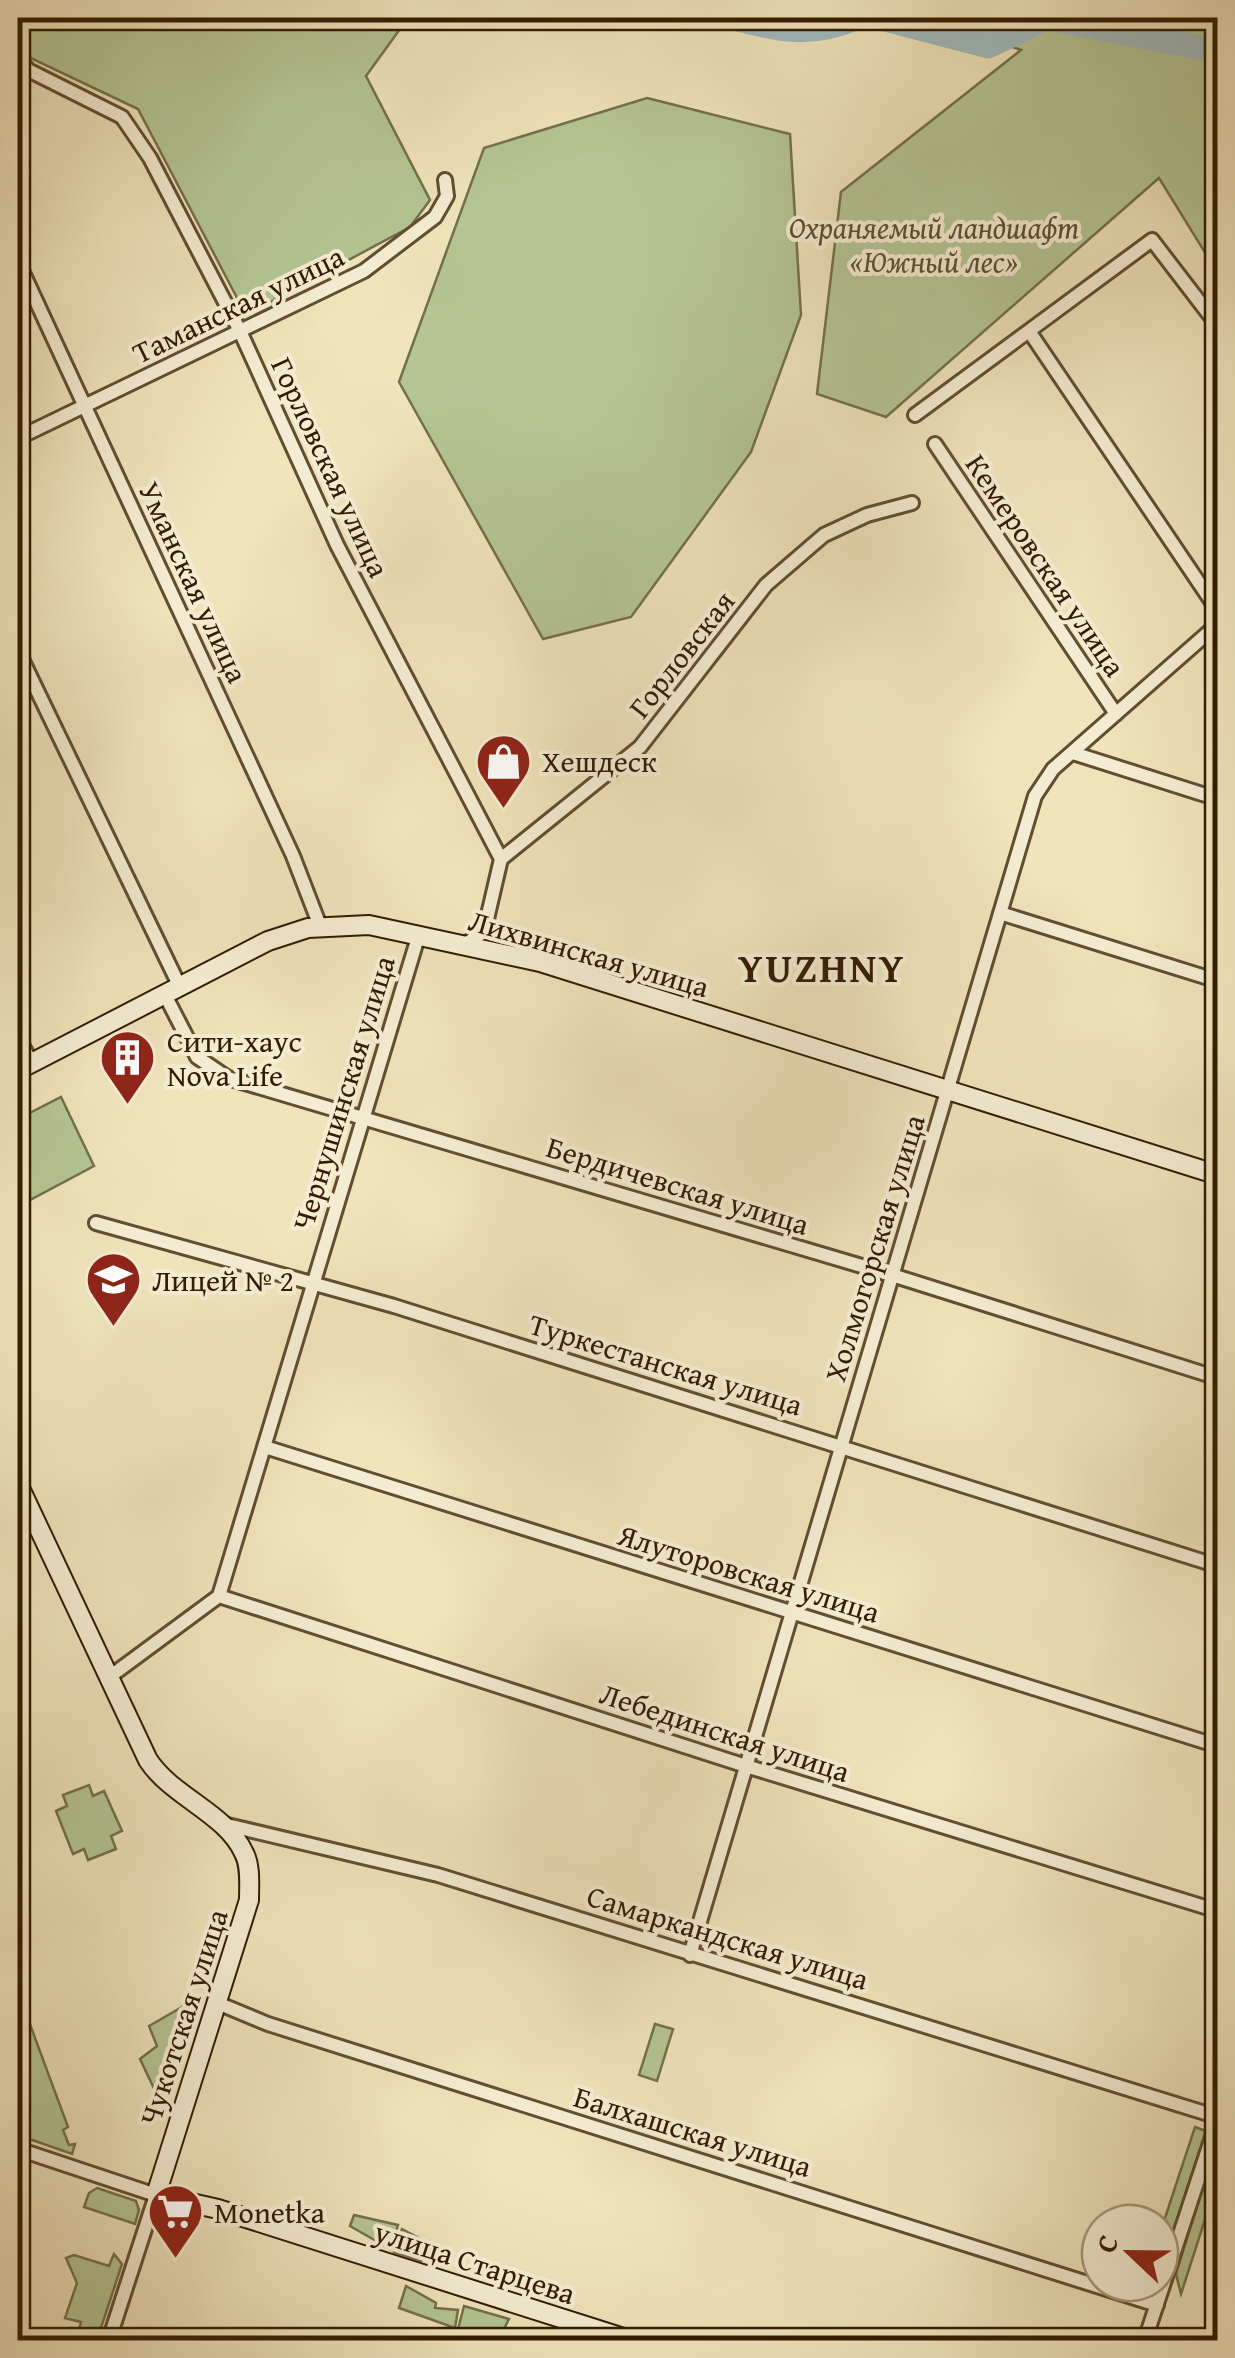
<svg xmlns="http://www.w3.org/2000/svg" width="1235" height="2358" viewBox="0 0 1235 2358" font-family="'Gentium Book Plus',serif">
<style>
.green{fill:#b5c594;stroke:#74704b;stroke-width:2.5}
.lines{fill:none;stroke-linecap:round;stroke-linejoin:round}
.river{stroke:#a0bbbd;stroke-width:25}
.street-casing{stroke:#614e30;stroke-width:18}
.secondary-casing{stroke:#321c02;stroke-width:22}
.street{stroke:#f5edd3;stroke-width:12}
.secondary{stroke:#f5edd3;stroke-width:18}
.labels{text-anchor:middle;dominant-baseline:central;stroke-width:8;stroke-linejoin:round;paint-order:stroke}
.park-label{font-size:30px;font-style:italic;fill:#594f2e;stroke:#f5edd3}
.street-label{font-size:30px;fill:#321c02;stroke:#f5edd3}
.poi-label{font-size:30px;fill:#321c02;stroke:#f5edd3;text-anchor:start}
.district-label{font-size:40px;font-weight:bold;letter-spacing:2.5px;fill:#321c02;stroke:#f5edd3}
</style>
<rect width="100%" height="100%" fill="#efe4bc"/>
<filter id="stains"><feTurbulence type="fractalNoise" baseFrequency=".002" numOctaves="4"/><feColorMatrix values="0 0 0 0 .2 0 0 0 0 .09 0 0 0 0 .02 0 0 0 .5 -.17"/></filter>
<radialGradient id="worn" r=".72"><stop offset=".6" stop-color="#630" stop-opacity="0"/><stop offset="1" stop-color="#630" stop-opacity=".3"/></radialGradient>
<path class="green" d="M18,18H408L366,76L430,200L410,227L246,315L138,109L18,52Z
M934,18H1217V272L1159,178L886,417L817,394L841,192L1021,50Z
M647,98L790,134L801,315L751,452L631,617L543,639L399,382L484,148Z
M61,1097L94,1166L28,1201L24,1195L18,1198V1119Z
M89,1785L93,1796L104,1791L122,1831L111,1836L116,1849L88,1860L84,1849L73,1854L56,1811L67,1806L63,1795Z
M18,1992L68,2127L63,2130L69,2145L75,2144L72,2154L18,2135Z
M190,1994L158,2097L140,2059L157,2046L149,2026L182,2007Z
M655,2024L673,2029L657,2081L639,2075Z
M1195,2127L1206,2131L1160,2272V2233Z
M1217,2141V2182L1181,2294L1176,2274Z
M97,2188L136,2201L139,2210L135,2224L84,2207L89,2193Z
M354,2215L398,2225L390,2249L350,2226Z
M402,2229L434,2246L421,2261L394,2252Z
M114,2254L122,2264L97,2340H76L81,2322L65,2318L77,2283L66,2258L74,2255L109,2266Z
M406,2286L436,2303L435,2308L458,2310L455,2328L399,2308Z
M464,2306L509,2319L498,2340L458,2329Z"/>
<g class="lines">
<path class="river" d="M734,18C779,30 811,37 855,18
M881,18L988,46L1046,18
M1047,18L1218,51"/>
<defs>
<path id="street" d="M18,57L28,70L122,117L150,158L240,331L337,545L501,859L484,932L462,946
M18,262L293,856L320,926
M1029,331L1218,611
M915,415L1152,240L1218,326
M18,438L364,271L435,217L447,196L445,180
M935,444L1116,714
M18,651L179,985
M1073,753L1218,799
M501,859L640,747L766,585L824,535L867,515L912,503
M1000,913L1218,981
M164,993L197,1057L228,1078L892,1275L1218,1378
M18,1037L31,1062
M96,1223L394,1306L1218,1566
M265,1447L1218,1746
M219,1596L746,1766L1218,1911
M108,1678L219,1596L419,934
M223,1824L438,1875L1218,2117
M690,1955L1035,796L1053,769L1218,624
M215,2002L268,2024L1157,2305
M18,2149L156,2195L109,2340
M1145,2340L1218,2119"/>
<path id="secondary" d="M18,1070L268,941L308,928L369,925L540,962L1218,1175
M18,1484L148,1760C172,1797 226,1813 244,1853C251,1866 249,1886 249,1900L156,2195L218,2209L630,2340"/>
</defs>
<use href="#street" class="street-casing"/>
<use href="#secondary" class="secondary-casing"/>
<use href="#street" class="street"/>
<use href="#secondary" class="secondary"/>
</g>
<defs>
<symbol id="shop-pin" viewBox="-11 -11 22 30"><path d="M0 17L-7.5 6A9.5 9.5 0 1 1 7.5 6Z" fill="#8f2418" stroke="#f5edd3"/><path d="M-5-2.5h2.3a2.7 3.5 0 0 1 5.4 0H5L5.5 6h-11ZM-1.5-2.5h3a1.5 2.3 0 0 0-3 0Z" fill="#fff"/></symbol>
<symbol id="building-pin" viewBox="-11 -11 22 30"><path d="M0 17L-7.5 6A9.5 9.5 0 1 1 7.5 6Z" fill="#8f2418" stroke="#f5edd3"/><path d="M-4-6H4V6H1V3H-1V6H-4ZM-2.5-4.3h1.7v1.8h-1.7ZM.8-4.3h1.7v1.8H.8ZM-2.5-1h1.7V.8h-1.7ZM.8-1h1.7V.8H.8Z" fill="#fff"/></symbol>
<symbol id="school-pin" viewBox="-11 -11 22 30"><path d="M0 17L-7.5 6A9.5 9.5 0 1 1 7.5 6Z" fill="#8f2418" stroke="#f5edd3"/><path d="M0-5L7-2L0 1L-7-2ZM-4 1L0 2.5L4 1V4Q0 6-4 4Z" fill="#fff"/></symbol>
<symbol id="supermarket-pin" viewBox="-11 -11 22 30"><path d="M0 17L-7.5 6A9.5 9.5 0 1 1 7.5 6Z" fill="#8f2418" stroke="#f5edd3"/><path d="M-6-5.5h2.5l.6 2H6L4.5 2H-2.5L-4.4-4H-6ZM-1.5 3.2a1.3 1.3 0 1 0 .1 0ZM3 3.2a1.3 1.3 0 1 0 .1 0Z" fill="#fff"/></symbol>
</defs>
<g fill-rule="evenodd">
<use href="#shop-pin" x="472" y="730" width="63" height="86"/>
<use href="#building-pin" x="96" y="1026" width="63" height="86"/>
<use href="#school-pin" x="82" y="1248" width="63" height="86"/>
<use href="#supermarket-pin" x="144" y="2180" width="63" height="86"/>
</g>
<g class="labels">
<g class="park-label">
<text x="934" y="227">Охраняемый ландшафт<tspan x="934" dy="34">«Южный лес»</tspan></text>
</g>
<g class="street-label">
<text transform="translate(238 304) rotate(-26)">Таманская улица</text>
<text transform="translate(331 467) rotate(65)">Горловская улица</text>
<text transform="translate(1046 565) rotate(56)">Кемеровская улица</text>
<text transform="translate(194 582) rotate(65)">Уманская улица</text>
<text transform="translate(681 654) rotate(-52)">Горловская</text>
<text transform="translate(589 953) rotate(16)">Лихвинская улица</text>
<text transform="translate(343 1093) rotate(-73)">Чернушинская улица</text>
<text transform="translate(678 1185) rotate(17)">Бердичевская улица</text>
<text transform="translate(874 1248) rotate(-73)">Холмогорская улица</text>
<text transform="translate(666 1364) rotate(17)">Туркестанская улица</text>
<text transform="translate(749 1573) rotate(17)">Ялуторовская улица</text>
<text transform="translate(725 1732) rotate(18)">Лебединская улица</text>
<text transform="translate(728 1937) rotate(17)">Самаркандская улица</text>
<text transform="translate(183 2017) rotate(-72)">Чукотская улица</text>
<text transform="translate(693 2131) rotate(17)">Балхашская улица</text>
<text transform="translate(475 2262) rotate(18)">улица Старцева</text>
</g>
<g class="poi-label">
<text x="542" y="761">Хешдеск</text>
<text x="167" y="1041">Сити-хаус<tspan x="167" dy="34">Nova Life</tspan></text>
<text x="152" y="1280">Лицей № 2</text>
<text x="214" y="2212">Monetka</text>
</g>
<g class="district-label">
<text x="822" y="967">YUZHNY</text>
</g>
</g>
<rect width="1235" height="2358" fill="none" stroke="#efe4bc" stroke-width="60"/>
<rect x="20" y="20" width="1195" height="2318" fill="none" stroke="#321c02" stroke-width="5"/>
<rect x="30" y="30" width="1175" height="2298" fill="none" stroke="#321c02" stroke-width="2.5"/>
<g transform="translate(1130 2253) rotate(292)"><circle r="48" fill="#f5edd3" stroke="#a7997f" stroke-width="2.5"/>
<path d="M0-8L18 38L0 25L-18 38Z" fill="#8f2418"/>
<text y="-15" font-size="28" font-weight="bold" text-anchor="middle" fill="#321c02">С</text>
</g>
<rect width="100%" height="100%" filter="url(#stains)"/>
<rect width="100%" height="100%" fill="url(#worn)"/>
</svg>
